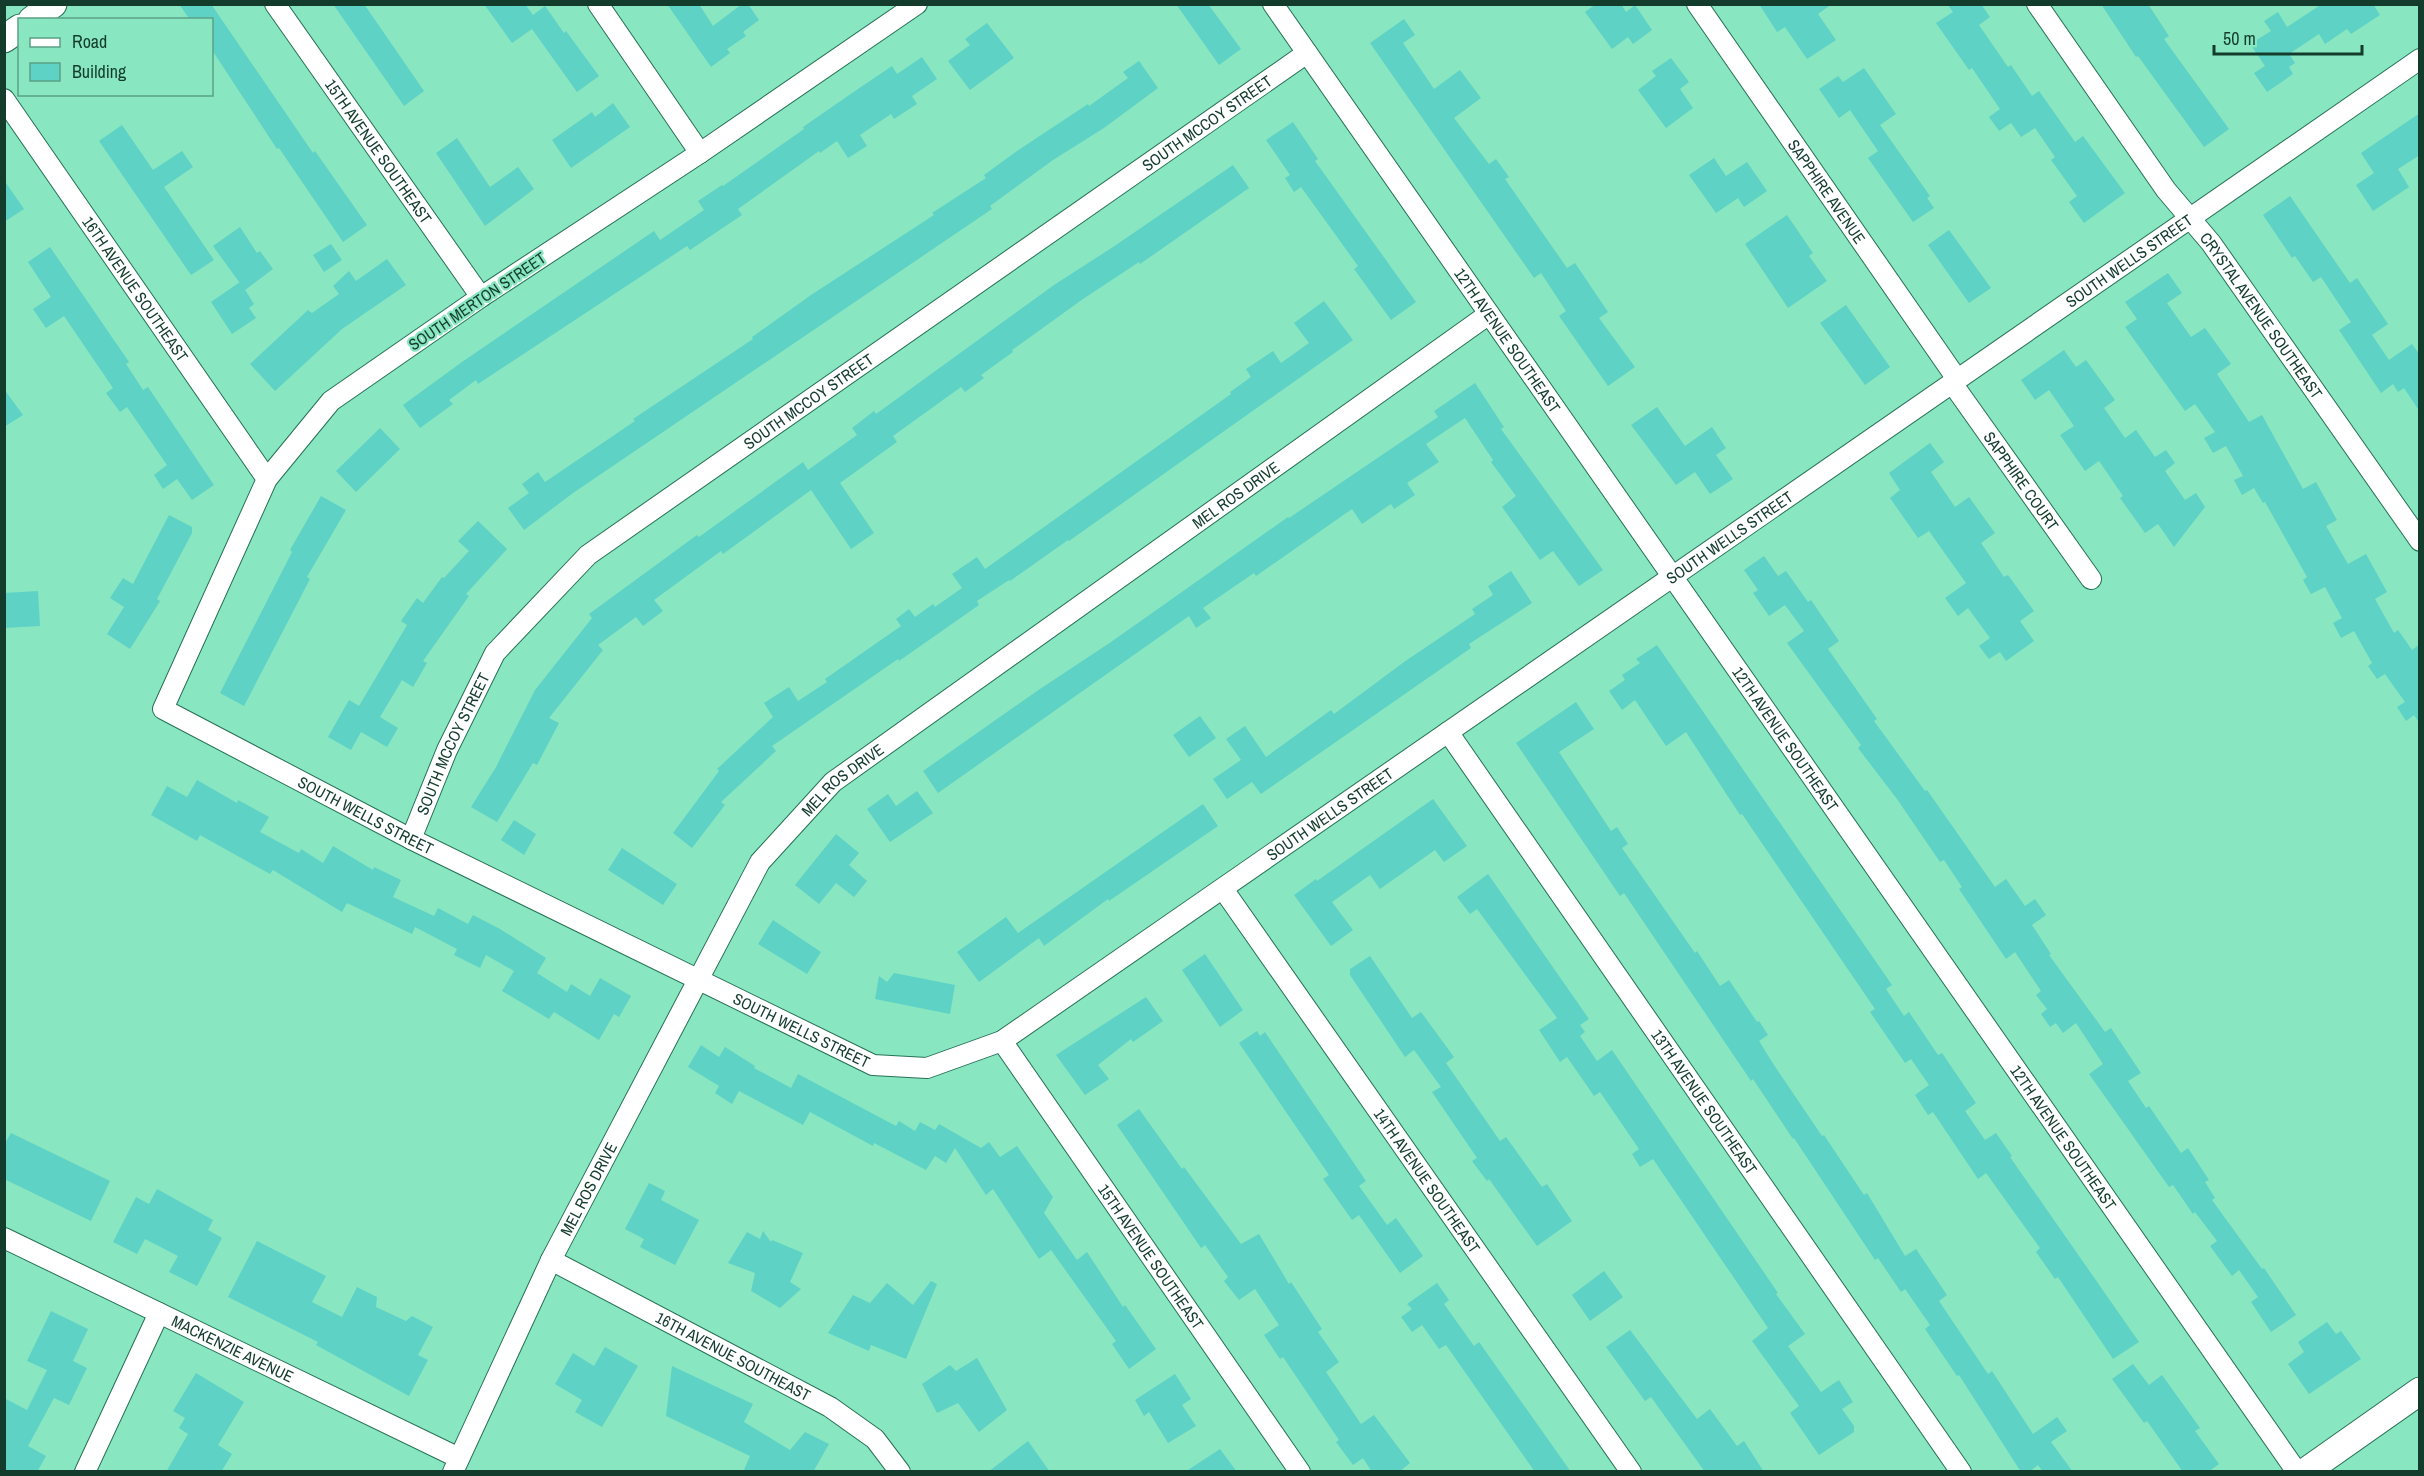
<svg xmlns="http://www.w3.org/2000/svg" width="2424" height="1476" viewBox="0 0 2424 1476" font-family="'Archivo Narrow',sans-serif">
<style>
.building{fill:#5fd2c6}
.lines{fill:none;stroke-linecap:round;stroke-linejoin:round}
.street-casing{stroke:#277156;stroke-width:22}
.secondary-casing{stroke:#277156;stroke-width:29}
.street{stroke:#fff;stroke-width:20}
.secondary{stroke:#fff;stroke-width:27}
.labels{text-anchor:middle;stroke-width:4.5;stroke-linejoin:round;paint-order:stroke}
.street-label{font-size:16px;fill:#133c2d;stroke:#88e6c0}
</style>
<rect width="100%" height="100%" fill="#88e6c0"/>
<g class="building">
<polygon points="179,4 211,4 313,153 315,151 367,225 343,242 279,148 277,149 212,50 212,20 190,20"/>
<polygon points="333,4 364,4 424,91 404,106"/>
<polygon points="484,4 525,4 533,15 545,6 564,33 566,31 599,76 577,92 532,29 512,43"/>
<polygon points="667,4 699,4 713,26 742,4 748,4 759,20 743,32 746,36 727,49 730,53 711,67"/>
<polygon points="1176,4 1208,4 1241,49 1219,65"/>
<polygon points="1596,4 1621,4 1626,12 1635,5 1652,30 1633,44 1628,37 1612,49 1585,12"/>
<polygon points="1759,4 1832,4 1818,14 1836,40 1807,59 1785,27 1777,32"/>
<polygon points="1947,4 1981,4 1990,17 1979,25 2008,67 2011,65 2032,96 2039,91 2075,142 2083,136 2125,193 2084,223 2069,202 2077,196 2051,160 2055,157 2035,128 2021,137 2011,123 1999,131 1989,117 2000,109 1972,68 1969,70 1936,23 1953,12"/>
<polygon points="2101,4 2148,4 2169,36 2164,39 2229,129 2204,147 2138,56 2136,57"/>
<polygon points="2322,4 2373,4 2380,15 2351,34 2347,29 2325,44 2319,34 2289,54 2295,63 2289,67 2293,74 2267,92 2254,73 2265,66 2250,44 2271,31 2264,21 2278,12 2287,27"/>
<polygon points="1404,19 1415,35 1403,43 1434,89 1460,70 1481,98 1454,118 1489,164 1496,159 1509,177 1505,179 1567,268 1575,263 1608,312 1599,318 1635,367 1608,386 1559,316 1566,311 1541,273 1534,278 1370,43"/>
<polygon points="987,23 1014,58 970,90 948,61 970,45 965,39"/>
<polygon points="922,57 937,79 912,96 917,104 894,119 891,114 860,135 867,146 848,158 837,141 820,153 819,151 738,209 742,215 690,250 687,246 478,384 476,380 449,400 453,404 420,428 403,405 462,362 654,231 660,240 704,210 698,201 722,185 723,186 804,129 803,127 855,91 892,66 897,74"/>
<polygon points="1671,58 1689,82 1680,89 1693,108 1666,128 1638,90 1656,76 1652,71"/>
<polygon points="1139,61 1158,88 1104,128 1053,160 990,206 992,209 573,493 524,530 508,508 529,493 522,484 538,472 545,482 635,421 633,419 753,339 752,337 811,295 934,215 932,213 986,178 984,175 1017,151 1088,104 1089,106 1128,78 1123,72"/>
<polygon points="1864,68 1896,114 1880,125 1930,196 1927,198 1934,208 1913,222 1868,158 1878,151 1850,110 1839,118 1819,89 1838,76 1843,82"/>
<polygon points="613,103 630,127 571,168 552,140 592,112 595,117"/>
<polygon points="2420,113 2420,155 2398,169 2409,187 2373,211 2356,185 2374,173 2361,153"/>
<polygon points="1293,122 1318,159 1315,161 1416,302 1391,320 1354,269 1358,266 1301,187 1294,192 1285,178 1290,175 1266,140"/>
<polygon points="122,125 153,170 182,151 193,167 164,187 214,260 191,275 99,141"/>
<polygon points="457,138 490,187 518,167 534,189 485,226 436,153"/>
<polygon points="1714,158 1726,176 1747,162 1767,191 1744,207 1738,198 1716,213 1689,175"/>
<polygon points="1233,165 1249,188 1140,264 1139,262 1083,299 1012,350 1013,352 981,375 984,378 965,392 961,387 893,436 897,442 840,483 874,533 851,549 811,490 723,554 721,551 654,600 663,611 643,626 636,617 598,645 603,650 549,718 559,723 537,765 533,763 497,822 471,807 496,767 535,690 592,618 589,614 697,535 699,537 803,462 808,470 857,435 852,428 874,411 876,414 1054,285 1113,247"/>
<polygon points="4,180 24,209 4,222"/>
<polygon points="2290,196 2350,283 2357,278 2388,324 2372,335 2389,360 2412,344 2420,355 2420,412 2404,388 2398,392 2393,384 2381,393 2339,330 2351,322 2321,277 2313,282 2295,256 2292,258 2263,215"/>
<polygon points="1787,215 1813,253 1809,256 1827,281 1788,308 1745,244"/>
<polygon points="240,227 257,253 260,251 273,269 245,290 213,246"/>
<polygon points="1949,230 1991,288 1969,303 1928,245"/>
<polygon points="331,244 342,260 324,272 313,255"/>
<polygon points="50,247 129,362 126,364 143,390 148,387 214,485 192,500 177,479 163,489 154,475 167,465 127,407 120,412 106,393 113,388 64,316 46,328 33,309 51,297 28,262"/>
<polygon points="387,259 406,285 342,329 275,391 250,364 308,310 312,313 339,294 333,286 349,271 356,281"/>
<polygon points="2168,273 2182,293 2167,303 2191,337 2205,328 2231,364 2217,374 2249,422 2262,415 2303,489 2316,482 2337,520 2326,526 2348,564 2366,554 2387,592 2375,599 2394,633 2398,630 2412,650 2420,644 2420,724 2414,715 2406,721 2397,707 2405,702 2385,674 2377,679 2368,666 2372,663 2354,631 2341,638 2333,623 2342,618 2325,587 2311,594 2303,580 2307,577 2265,502 2263,503 2254,488 2242,495 2234,480 2243,476 2226,446 2213,453 2204,438 2215,432 2195,404 2185,411 2125,327 2137,319 2125,302"/>
<polygon points="240,282 254,304 249,308 256,318 232,334 211,302"/>
<polygon points="1324,301 1353,340 1069,541 1068,540 1010,581 1009,580 977,601 979,605 899,661 898,659 772,746 776,751 721,802 725,805 692,848 673,833 719,771 717,769 773,717 764,703 789,687 798,701 827,682 825,679 901,626 896,619 909,609 915,617 933,604 935,607 962,588 952,574 977,557 985,569 1231,394 1230,392 1251,377 1246,369 1273,351 1281,363 1309,343 1294,323"/>
<polygon points="1846,305 1890,367 1865,385 1820,323"/>
<polygon points="2064,350 2076,367 2086,360 2115,400 2104,408 2125,438 2136,430 2155,457 2166,450 2175,463 2165,471 2185,500 2196,493 2205,507 2174,547 2158,524 2145,533 2120,498 2123,496 2099,461 2085,471 2060,435 2074,426 2049,390 2035,400 2021,380"/>
<polygon points="1475,383 1504,427 1501,429 1603,570 1579,586 1553,551 1540,560 1502,507 1516,496 1491,462 1493,460 1465,418 1426,444 1439,462 1407,483 1415,495 1394,509 1391,504 1362,524 1352,509 1256,576 1254,573 1203,608 1211,618 1196,628 1189,616 938,793 923,771 1037,691 1111,642 1288,517 1289,518 1438,417 1434,411"/>
<polygon points="4,389 23,415 4,427"/>
<polygon points="1657,407 1685,446 1712,427 1726,448 1716,455 1733,479 1710,494 1695,472 1676,485 1631,425"/>
<polygon points="380,428 400,449 356,492 336,471"/>
<polygon points="1930,443 1944,462 1931,472 1955,507 1969,497 1995,533 1981,543 2004,577 2008,575 2034,611 2020,621 2034,641 2006,661 2000,652 1989,659 1979,646 1990,638 1968,608 1958,616 1945,598 1966,583 1929,531 1918,538 1890,498 1900,490 1889,473"/>
<polygon points="321,496 346,510 307,577 310,579 244,706 220,693 292,552 290,550"/>
<polygon points="169,515 192,527 192,533 157,599 160,601 130,649 107,634 124,607 110,598 123,578 133,584"/>
<polygon points="478,521 507,549 466,594 469,596 423,661 427,663 413,687 402,680 380,717 398,728 387,747 361,732 351,750 328,737 349,700 359,706 407,625 401,621 417,598 423,603 442,577 444,578 469,551 458,541"/>
<polygon points="1764,556 1778,576 1786,571 1808,602 1811,600 1839,641 1828,649 1877,719 1874,721 1925,791 1927,790 1995,887 2006,879 2025,906 2035,899 2046,915 2032,925 2051,954 2049,955 2105,1032 2111,1028 2141,1073 2128,1081 2146,1108 2149,1106 2181,1153 2188,1148 2209,1180 2205,1182 2215,1198 2212,1200 2262,1269 2264,1268 2296,1315 2271,1332 2251,1302 2258,1297 2239,1270 2232,1276 2210,1246 2217,1241 2195,1212 2193,1214 2173,1185 2169,1187 2089,1074 2103,1064 2076,1023 2063,1033 2056,1023 2050,1027 2041,1014 2047,1009 2036,995 2041,991 2015,952 2006,959 1959,889 1962,887 1944,860 1940,862 1897,799 1858,748 1861,745 1787,643 1804,631 1785,605 1769,616 1753,593 1758,590 1744,570"/>
<polygon points="1511,571 1532,603 1469,644 1471,648 1261,794 1252,782 1227,799 1213,779 1241,760 1226,739 1245,726 1266,757 1331,710 1334,714 1404,662 1475,614 1472,609 1493,595 1488,586"/>
<polygon points="38,591 40,626 4,628 4,593"/>
<polygon points="1657,645 1892,985 1886,989 1904,1016 1909,1012 1938,1055 1942,1053 1976,1103 1965,1111 1985,1140 1996,1133 2012,1156 2010,1157 2139,1342 2113,1359 2058,1277 2055,1279 2036,1252 2040,1248 1986,1173 1978,1179 1933,1112 1928,1115 1915,1095 1929,1085 1911,1059 1905,1063 1870,1012 1875,1009 1742,814 1740,815 1686,732 1666,746 1635,700 1622,710 1609,691 1625,680 1622,675 1640,663 1636,659"/>
<polygon points="1576,702 1594,729 1559,752 1611,831 1617,827 1628,844 1622,848 1695,953 1697,951 1720,986 1729,980 1757,1022 1759,1021 1768,1035 1759,1041 1774,1065 1822,1136 1824,1135 1864,1195 1867,1193 1905,1256 1916,1249 1947,1295 1939,1301 1988,1374 1992,1371 2033,1434 2057,1417 2067,1431 2051,1442 2073,1472 2043,1472 2038,1465 2029,1472 2021,1472 1959,1375 1957,1376 1925,1329 1930,1325 1905,1289 1901,1292 1878,1258 1875,1260 1794,1138 1793,1139 1753,1079 1751,1081 1624,893 1620,896 1516,743"/>
<polygon points="1200,716 1216,738 1189,757 1173,735"/>
<polygon points="197,780 237,803 238,800 269,817 260,832 299,853 301,849 323,863 333,846 373,870 374,867 401,880 393,897 434,916 438,908 468,924 473,915 500,929 546,958 537,973 567,992 571,984 590,996 600,978 631,996 619,1017 614,1014 599,1040 554,1012 549,1019 502,991 514,971 486,955 480,968 454,955 457,949 415,927 412,934 347,903 342,912 273,870 270,874 200,835 197,841 151,815 167,786 187,797"/>
<polygon points="917,791 933,813 890,842 867,809 888,794 896,806"/>
<polygon points="1433,799 1467,846 1444,862 1435,850 1380,889 1370,875 1332,902 1353,930 1331,946 1294,895 1316,879 1317,881"/>
<polygon points="1203,804 1218,826 1109,901 1108,899 1044,946 1039,938 979,982 957,952 1006,917 1018,933"/>
<polygon points="514,820 536,834 524,855 501,840"/>
<polygon points="836,834 859,853 849,865 867,881 854,897 836,883 819,904 795,885"/>
<polygon points="622,848 677,884 663,905 608,870"/>
<polygon points="1488,874 1589,1019 1580,1025 1585,1032 1580,1036 1597,1061 1612,1050 1778,1293 1776,1294 1805,1334 1788,1346 1821,1392 1839,1380 1853,1402 1842,1409 1854,1426 1854,1432 1819,1455 1790,1413 1799,1406 1752,1341 1768,1328 1653,1159 1640,1167 1632,1154 1639,1149 1600,1092 1594,1096 1567,1057 1560,1062 1539,1030 1557,1018 1477,909 1470,914 1457,897"/>
<polygon points="773,920 821,952 807,974 758,944"/>
<polygon points="1205,954 1243,1010 1220,1027 1182,970"/>
<polygon points="1370,956 1412,1018 1421,1012 1454,1057 1446,1063 1500,1141 1506,1137 1542,1187 1547,1184 1572,1221 1537,1246 1489,1179 1487,1181 1472,1161 1477,1158 1432,1092 1441,1087 1414,1050 1405,1057 1350,975 1350,969"/>
<polygon points="894,973 955,985 950,1014 875,999 879,976 887,982"/>
<polygon points="1146,997 1163,1021 1133,1042 1131,1039 1098,1065 1109,1079 1085,1095 1056,1055"/>
<polygon points="1257,1031 1260,1036 1265,1032 1366,1181 1359,1186 1387,1225 1396,1218 1423,1256 1400,1273 1359,1215 1352,1220 1323,1179 1329,1175 1239,1043"/>
<polygon points="701,1045 719,1057 725,1047 755,1066 754,1068 791,1088 798,1074 896,1126 899,1121 915,1131 920,1122 935,1130 939,1124 981,1148 989,1142 1000,1157 1017,1146 1053,1197 1044,1213 1077,1260 1087,1252 1123,1307 1125,1305 1156,1349 1129,1369 1112,1344 1116,1341 1051,1250 1039,1259 993,1189 986,1195 955,1148 946,1163 935,1156 926,1170 874,1143 873,1146 810,1112 803,1125 739,1091 732,1104 715,1093 719,1086 688,1067"/>
<polygon points="1139,1109 1182,1169 1184,1167 1241,1244 1259,1234 1289,1284 1291,1282 1322,1329 1318,1332 1339,1362 1326,1372 1361,1424 1374,1415 1410,1463 1399,1472 1372,1472 1363,1458 1353,1465 1336,1442 1339,1440 1283,1357 1280,1359 1264,1335 1279,1325 1255,1289 1239,1300 1224,1281 1228,1277 1205,1245 1201,1248 1117,1125"/>
<polygon points="11,1133 110,1181 91,1221 4,1179 4,1145"/>
<polygon points="649,1183 665,1191 661,1200 699,1220 675,1265 640,1247 644,1239 625,1229"/>
<polygon points="157,1189 213,1220 208,1230 222,1238 197,1286 169,1272 178,1256 145,1239 137,1254 113,1242 136,1197 149,1204"/>
<polygon points="763,1231 771,1242 772,1240 803,1253 790,1282 801,1289 780,1308 751,1291 755,1273 728,1263 747,1232 760,1239"/>
<polygon points="257,1241 326,1276 312,1302 342,1317 357,1287 377,1297 376,1307 406,1321 412,1316 433,1327 418,1355 428,1360 409,1396 316,1345 318,1342 228,1297"/>
<polygon points="1604,1271 1623,1297 1590,1321 1572,1295"/>
<polygon points="931,1281 937,1284 906,1359 871,1345 869,1351 828,1333 853,1295 870,1303 887,1283 913,1305"/>
<polygon points="1437,1283 1449,1300 1444,1304 1474,1346 1479,1342 1571,1472 1535,1472 1446,1345 1439,1349 1422,1325 1412,1332 1401,1317 1412,1309 1407,1304"/>
<polygon points="51,1311 88,1329 73,1361 87,1368 69,1405 54,1398 28,1446 46,1456 37,1472 4,1472 4,1398 27,1410 47,1370 27,1361"/>
<polygon points="2327,1322 2336,1334 2341,1331 2361,1359 2309,1394 2288,1364 2304,1352 2298,1342"/>
<polygon points="1630,1330 1697,1419 1710,1409 1737,1446 1744,1441 1764,1472 1705,1472 1651,1397 1645,1401 1606,1347"/>
<polygon points="605,1347 638,1366 602,1427 575,1412 582,1400 555,1384 573,1353 594,1366"/>
<polygon points="977,1358 1007,1410 979,1432 958,1403 937,1413 922,1384 950,1365 956,1371"/>
<polygon points="2133,1364 2149,1385 2162,1375 2200,1428 2195,1431 2219,1464 2208,1472 2183,1472 2147,1421 2144,1423 2112,1379"/>
<polygon points="672,1366 753,1404 744,1422 790,1450 805,1432 829,1444 813,1472 743,1472 750,1456 666,1416"/>
<polygon points="196,1373 244,1402 218,1445 232,1454 221,1472 166,1472 188,1434 179,1428 185,1418 173,1411"/>
<polygon points="1175,1374 1191,1399 1182,1405 1196,1426 1168,1443 1149,1412 1144,1416 1135,1400"/>
<polygon points="1028,1441 1050,1472 988,1472"/>
<polygon points="1220,1449 1237,1472 1185,1472"/>
</g>
<g class="lines">
<defs>
<g id="street">
<path id="s1" d="M275 4 481 297"/>
<polyline points="598,4 700,153"/>
<path id="s2" d="M917 4 700 153 481 297 331 401 267 479 163 709 411 839 873 1065 927 1068 1002 1041 2420 59"/>
<path id="s3" d="M1273 4 2297 1472"/>
<path id="s4" d="M1697 4 1957 379"/>
<path id="s5" d="M2037 4 2166 190 2211 243 2420 541"/>
<path id="s6" d="M4 99 267 479"/>
<path id="s7" d="M1952 383 2091 579"/>
<path id="s8" d="M1448 732 1961 1472"/>
<path id="s9" d="M411 839 447 750 495 653 588 555 1307 53"/>
<path id="s10" d="M1223 889 1631 1472"/>
<path id="s11" d="M1002 1041 1300 1472"/>
<path id="s12" d="M4 1238 459 1458"/>
<path id="s13" d="M551 1260 830 1407 875 1439 900 1472"/>
<polyline points="85,1472 159,1313"/>
<path id="s14" d="M453 1472 551 1260 760 862 833 782 1489 314"/>
</g>
<g id="secondary">
<polyline points="32,20 53,4"/>
<polyline points="4,39 20,28"/>
<polyline points="2305,1472 2420,1391"/>
</g>
</defs>
<use href="#street" class="street-casing"/>
<use href="#secondary" class="secondary-casing"/>
<use href="#street" class="street"/>
<use href="#secondary" class="secondary"/>
</g>
<g class="labels">
<g class="street-label">
<text dy="6" stroke="none"><textPath href="#s9" startOffset="1094">SOUTH MCCOY STREET</textPath></text>
<text dy="6" stroke="none"><textPath href="#s1" startOffset="180">15TH AVENUE SOUTHEAST</textPath></text>
<text dy="6" stroke="none"><textPath href="#s4" startOffset="228">SAPPHIRE AVENUE</textPath></text>
<text dy="6" stroke="none"><textPath href="#s2" startOffset="3360">SOUTH WELLS STREET</textPath></text>
<text dy="6" stroke="none"><textPath href="#s6" startOffset="231">16TH AVENUE SOUTHEAST</textPath></text>
<text transform="translate(477 301) rotate(-34)" y="6">SOUTH MERTON STREET</text>
<text dy="6" stroke="none"><textPath href="#s5" startOffset="384">CRYSTAL AVENUE SOUTHEAST</textPath></text>
<text dy="6" stroke="none"><textPath href="#s3" startOffset="410">12TH AVENUE SOUTHEAST</textPath></text>
<text dy="6" stroke="none"><textPath href="#s9" startOffset="608">SOUTH MCCOY STREET</textPath></text>
<text dy="6" stroke="none"><textPath href="#s7" startOffset="120">SAPPHIRE COURT</textPath></text>
<text dy="6" stroke="none"><textPath href="#s14" startOffset="1286">MEL ROS DRIVE</textPath></text>
<text dy="6" stroke="none"><textPath href="#s2" startOffset="2874">SOUTH WELLS STREET</textPath></text>
<text dy="6" stroke="none"><textPath href="#s3" startOffset="896">12TH AVENUE SOUTHEAST</textPath></text>
<text dy="6" stroke="none"><textPath href="#s9" startOffset="104">SOUTH MCCOY STREET</textPath></text>
<text dy="6" stroke="none"><textPath href="#s14" startOffset="800">MEL ROS DRIVE</textPath></text>
<text dy="6" stroke="none"><textPath href="#s2" startOffset="2388">SOUTH WELLS STREET</textPath></text>
<text dy="6" stroke="none"><textPath href="#s2" startOffset="1290">SOUTH WELLS STREET</textPath></text>
<text dy="6" stroke="none"><textPath href="#s2" startOffset="1776">SOUTH WELLS STREET</textPath></text>
<text dy="6" stroke="none"><textPath href="#s8" startOffset="450">13TH AVENUE SOUTHEAST</textPath></text>
<text dy="6" stroke="none"><textPath href="#s3" startOffset="1382">12TH AVENUE SOUTHEAST</textPath></text>
<text dy="6" stroke="none"><textPath href="#s10" startOffset="356">14TH AVENUE SOUTHEAST</textPath></text>
<text dy="6" stroke="none"><textPath href="#s14" startOffset="314">MEL ROS DRIVE</textPath></text>
<text dy="6" stroke="none"><textPath href="#s11" startOffset="262">15TH AVENUE SOUTHEAST</textPath></text>
<text dy="6" stroke="none"><textPath href="#s12" startOffset="254">MACKENZIE AVENUE</textPath></text>
<text dy="6" stroke="none"><textPath href="#s13" startOffset="206">16TH AVENUE SOUTHEAST</textPath></text>
</g>
</g>
<rect width="2424" height="1476" fill="none" stroke="#133c2d" stroke-width="12"/>
<rect x="18" y="18" width="195" height="78" fill="#88e6c0" stroke="#59a285" stroke-width="1.5"/>
<rect x="30" y="38" width="30" height="9" fill="#ffffff" stroke="#59a285" stroke-width="1.5"/>
<text x="72" y="48" font-size="18" fill="#133c2d">Road</text>
<rect x="30" y="63" width="30" height="18" fill="#5fd2c6" stroke="#59a285" stroke-width="1.5"/>
<text x="72" y="78" font-size="18" fill="#133c2d">Building</text>
<path d="M2214 45v9h148v-9" fill="none" stroke="#133c2d" stroke-width="3"/>
<text x="2223" y="45" font-size="18" fill="#133c2d" stroke="#88e6c0" stroke-width="4.5" paint-order="stroke">50 m</text>
</svg>
